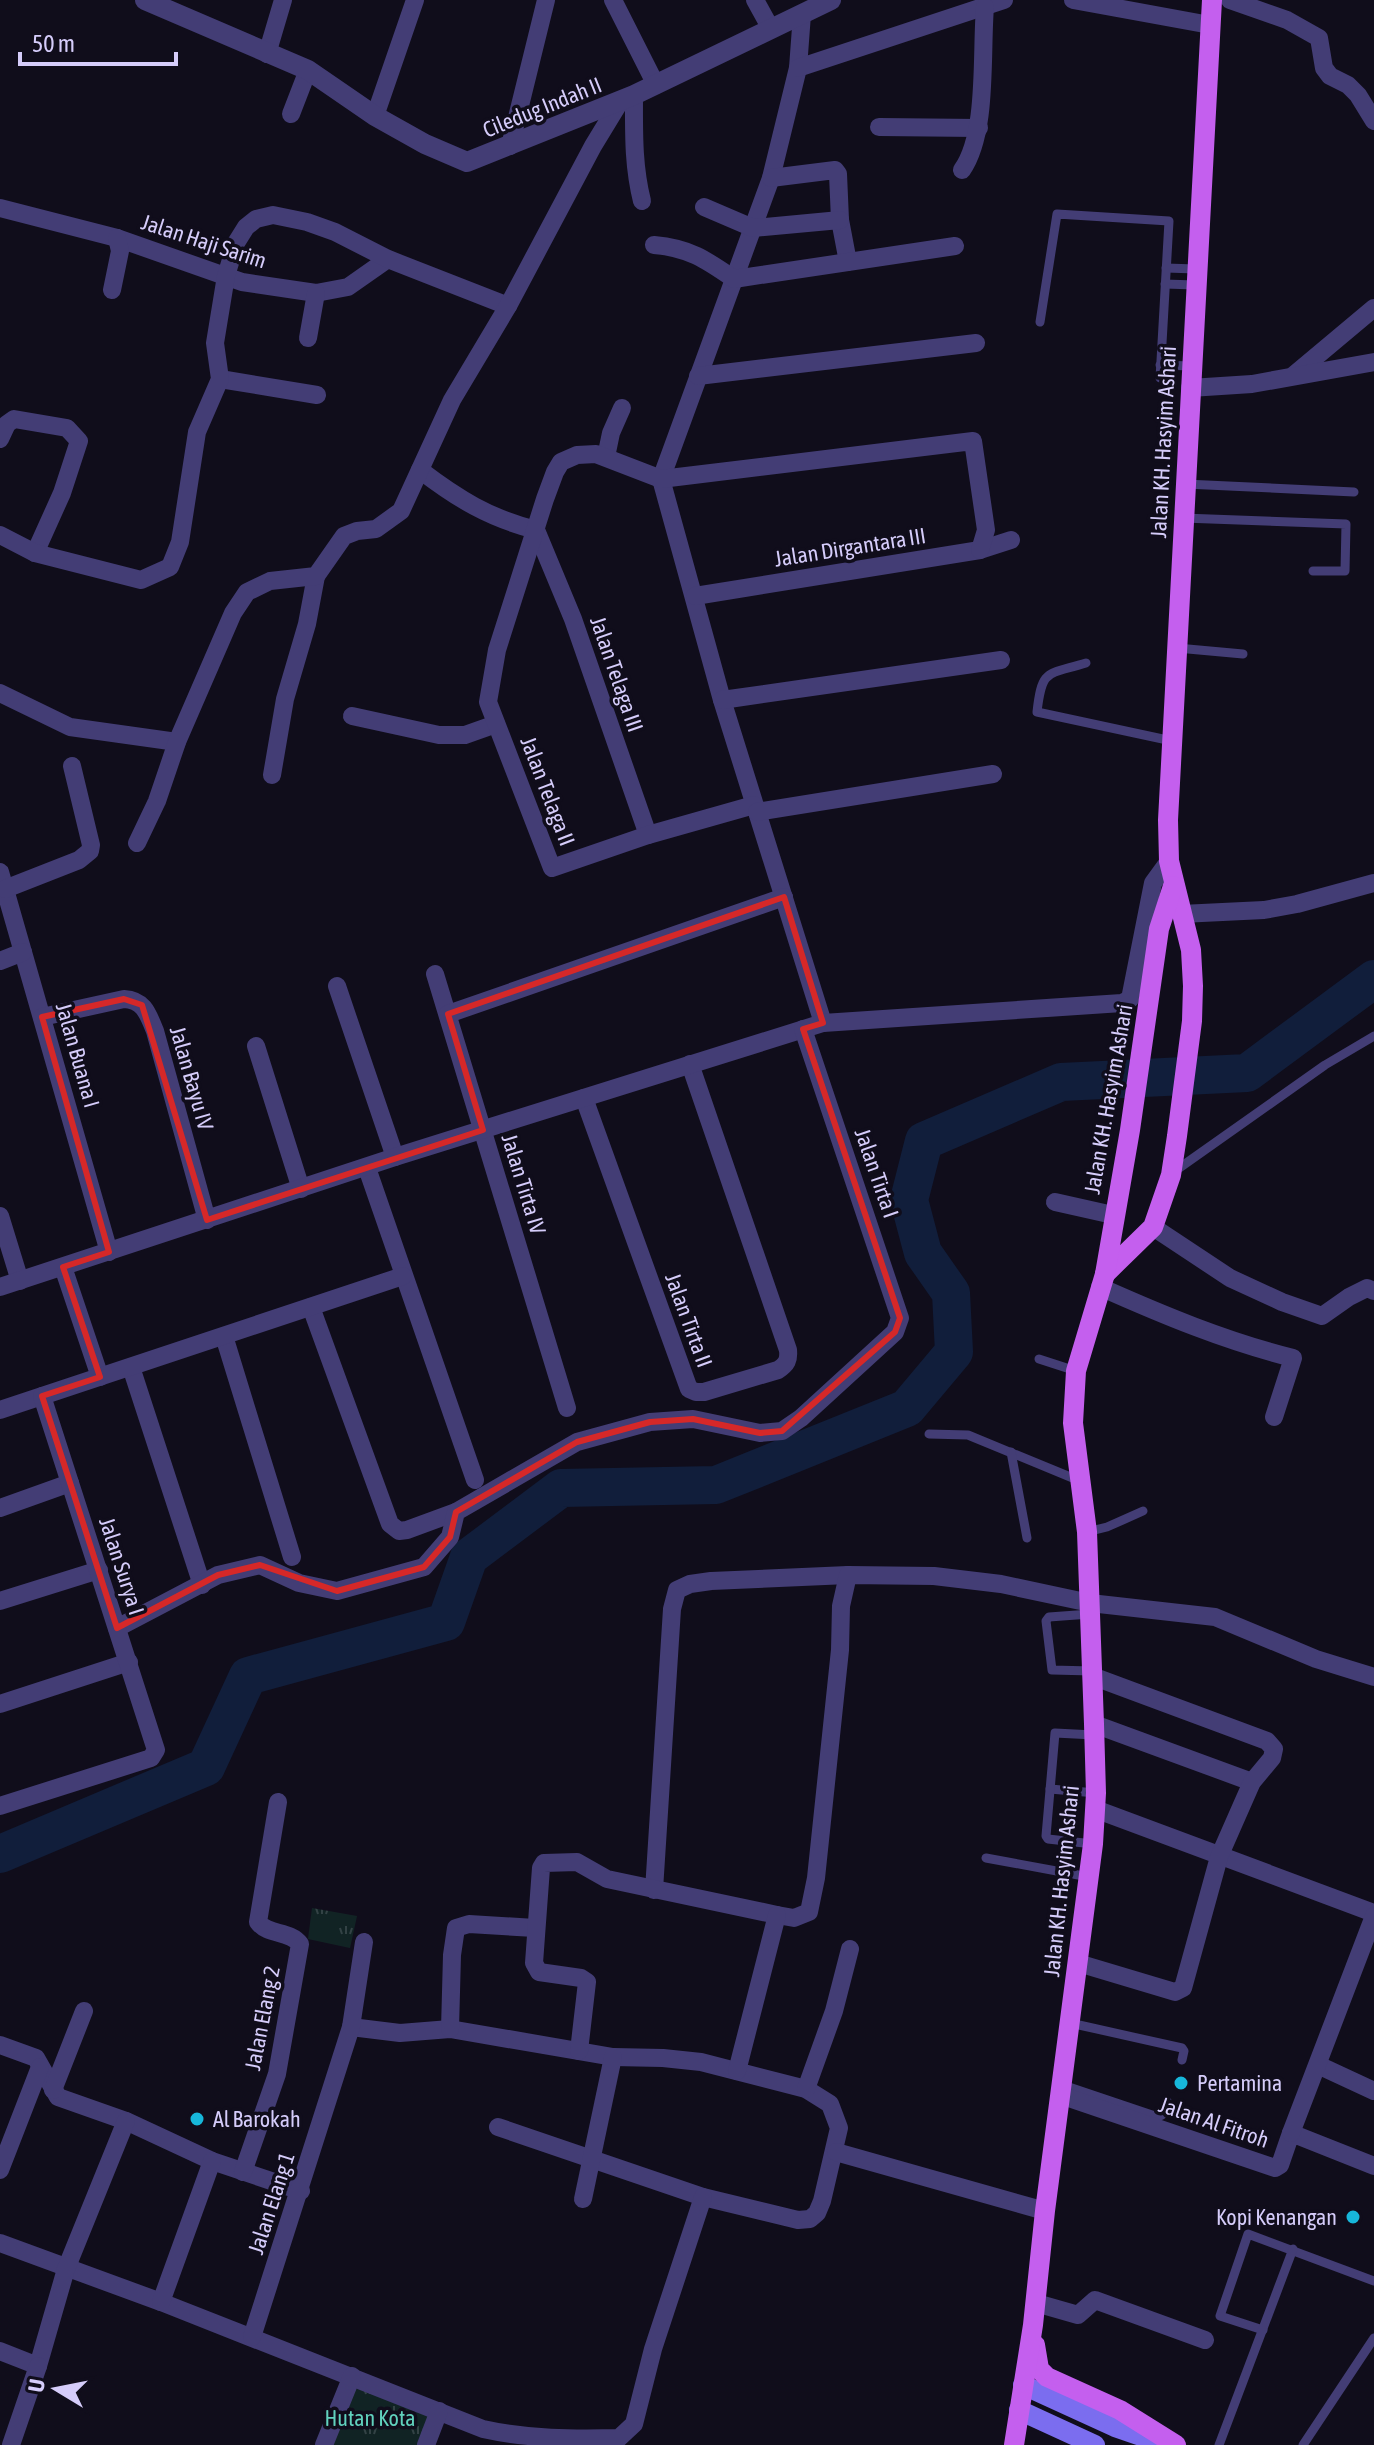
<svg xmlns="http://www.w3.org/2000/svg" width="1374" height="2445" viewBox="0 0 1374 2445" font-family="'Asap Condensed',sans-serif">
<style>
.park{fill:url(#park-tufts)}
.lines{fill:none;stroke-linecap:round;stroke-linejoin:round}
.river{stroke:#111e3b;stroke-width:38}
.service{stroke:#433d75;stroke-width:9}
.minor{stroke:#433d75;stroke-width:18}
.tertiary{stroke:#433d75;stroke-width:20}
.secondary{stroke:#7b6def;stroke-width:20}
.primary{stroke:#c45fee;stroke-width:20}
.marked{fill:none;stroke:#d62828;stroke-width:6;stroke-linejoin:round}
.poi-dot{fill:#17b7da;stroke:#100d1b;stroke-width:3}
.labels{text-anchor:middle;stroke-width:7;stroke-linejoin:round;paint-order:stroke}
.street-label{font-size:22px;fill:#d5ccfa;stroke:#100d1b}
.poi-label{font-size:22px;fill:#d5ccfa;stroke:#100d1b;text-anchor:start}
.park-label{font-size:22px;fill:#61d1bd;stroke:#100d1b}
</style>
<defs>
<pattern id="park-tufts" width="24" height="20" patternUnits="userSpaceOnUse" patternTransform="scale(2)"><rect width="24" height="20" fill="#112324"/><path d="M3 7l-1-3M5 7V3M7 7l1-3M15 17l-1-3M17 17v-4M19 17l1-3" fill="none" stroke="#334245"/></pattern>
</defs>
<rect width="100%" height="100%" fill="#100d1b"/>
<g class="park">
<polygon points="312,1908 357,1916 350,1948 308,1939"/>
<polygon points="355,2383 434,2414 422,2445 329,2445"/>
</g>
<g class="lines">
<polyline class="river" points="0,1854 206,1767 248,1676 446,1622 469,1557 561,1488 716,1485 907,1408 954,1352 951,1293 923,1253 909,1200 924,1141 1061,1082 1247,1073 1374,979"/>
<g class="service">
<polyline points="1166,268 1196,269"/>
<polyline points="1165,284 1195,285"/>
<polyline points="1040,322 1057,214 1169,221 1160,378"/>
<polyline points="1160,365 1191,366"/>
<polyline points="1185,484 1354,492"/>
<polyline points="1183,518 1346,524 1345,571 1313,571"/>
<polyline points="1177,648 1243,654"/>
<path d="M1086 663C1047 675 1042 668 1037 712L1172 741"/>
<polyline points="1175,1171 1325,1065 1374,1036"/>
<polyline points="1039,1359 1076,1371"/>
<polyline points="929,1434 968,1435 1080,1481"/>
<polyline points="1011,1452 1027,1538"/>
<polyline points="1087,1532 1107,1527 1143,1511"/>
<polyline points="1090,1614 1049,1617 1046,1621 1052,1670 1092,1671"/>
<polyline points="1050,1789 1096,1793"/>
<polyline points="1093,1844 1048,1839 1046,1836 1055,1733 1094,1735"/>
<polyline points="986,1858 1089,1877"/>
<polyline points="1070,2023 1182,2048 1184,2051 1182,2060"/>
<polyline points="1063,2085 1158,2117 1162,2115 1167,2101"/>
<polyline points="1263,2330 1220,2316 1248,2234 1374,2281"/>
<polyline points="1219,2445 1293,2249"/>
<polyline points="1303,2445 1374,2338"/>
</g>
<g class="minor">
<polyline points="613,0 656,85"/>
<polyline points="755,0 771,29"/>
<polyline points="1073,0 1210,25"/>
<polyline points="1230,0 1287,20 1319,38 1324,68 1330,76 1348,85 1358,95 1374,121"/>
<polyline points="802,14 798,68 771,178 661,479 722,700 823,1023"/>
<polyline points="267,54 283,0"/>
<polyline points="798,68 1004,0"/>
<path d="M634 95C634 132 633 165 642 201"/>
<polyline points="291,114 308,70"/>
<polyline points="375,116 415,0"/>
<polyline points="879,127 979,128"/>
<polyline points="510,146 546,0"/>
<path d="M962 170C988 133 981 54 985 7"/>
<polyline points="771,178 835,170 838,174 840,220 848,262"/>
<polyline points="704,207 753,228 840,220"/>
<polyline points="0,208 117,238 242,282 316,293 348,287 388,259"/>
<path d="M654 245C689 248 705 259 734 279L955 246"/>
<polyline points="112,290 120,251 117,238"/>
<polyline points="308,338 316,293"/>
<polyline points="1294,375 1374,308"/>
<polyline points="698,376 976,343"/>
<polyline points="220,379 317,395"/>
<polyline points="1190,388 1252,384 1374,362"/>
<polyline points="0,439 7,424 14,419 67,428 79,441 62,493 35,553"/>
<polyline points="606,457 611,433 622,408"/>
<path d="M420 470C458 499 489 518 536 530"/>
<polyline points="536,530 573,619 648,835"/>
<polyline points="0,535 35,553 141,580 170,567 180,542 197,432 220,379 215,343 226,276 236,243 246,227 256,219 273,215 307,222 335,232 388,259 508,306"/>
<polyline points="695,596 980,550 1011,540"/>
<polyline points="0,693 70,727 177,742"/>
<polyline points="722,700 1001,660"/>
<polyline points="352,716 439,735 465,735 496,724"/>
<polyline points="272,775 285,699 307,624 316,576"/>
<polyline points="754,805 648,835 552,868 488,702 497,650 545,499 555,472 561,462 577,455 596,454 661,479 973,441 986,530 980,550"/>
<polyline points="757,812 993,774"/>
<polyline points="137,843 157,801 177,742 233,613 247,592 270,581 316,576 344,536 357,531 376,529 401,511 452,400 508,306 593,146 621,100"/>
<polyline points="0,872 109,1252"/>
<polyline points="5,889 79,860 90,851 91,845 72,766"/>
<polyline points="1181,914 1264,910 1297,904 1374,883"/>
<polyline points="0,961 23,952"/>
<polyline points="435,974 567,1408"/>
<polyline points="337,986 395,1157"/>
<polyline points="448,1014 784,897"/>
<path d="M42 1017 124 999C144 1000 148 1014 155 1031L207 1220"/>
<polyline points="256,1046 301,1189"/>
<path d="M584 1098 689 1389 696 1392H704L778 1370C787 1364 789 1360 788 1350L690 1064"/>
<polyline points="367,1168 475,1480"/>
<polyline points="1055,1202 1113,1215"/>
<polyline points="0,1216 20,1281"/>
<polyline points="1153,1227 1230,1278 1282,1302 1322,1316 1349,1297 1367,1288 1374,1291"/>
<polyline points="63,1267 100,1377"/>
<polyline points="0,1287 395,1157 823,1023 1122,1003 1130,999 1153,883 1169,861"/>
<path d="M1100 1287C1163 1315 1225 1341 1293 1358L1274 1417"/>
<polyline points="311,1307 390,1524 399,1531 407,1530 456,1512"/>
<polyline points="224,1336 292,1557"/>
<polyline points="131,1367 202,1585"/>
<polyline points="0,1410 403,1276"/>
<polyline points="0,1508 70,1483"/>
<polyline points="0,1601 99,1570"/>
<polyline points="117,1628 218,1575 260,1565 299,1583 337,1591 424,1567 450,1537 456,1512 577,1442 650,1422 693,1419 760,1433 782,1431 801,1418 895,1332 900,1318 803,1029"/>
<polyline points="0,1704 129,1662"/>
<polyline points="1094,1724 1252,1782"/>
<polyline points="0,1806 151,1758 156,1750 42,1396"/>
<polyline points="1095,1809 1374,1913"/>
<polyline points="654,1890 672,1609 677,1590 690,1584 711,1581 848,1575"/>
<polyline points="1078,1963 1175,1992 1183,1988 1219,1857 1252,1782 1272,1758 1274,1749 1267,1741 1092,1676"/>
<polyline points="351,2027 400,2033 450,2029 613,2057 663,2058 701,2062 806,2089 830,2104 839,2128 822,2201 817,2213 810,2219 798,2220 703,2197 498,2127"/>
<polyline points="450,2029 452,1955 456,1928 469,1924 535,1928"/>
<polyline points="0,2045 36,2058 58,2097 126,2121 212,2161 301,2191"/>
<polyline points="579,2051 587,1982 581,1978 539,1972 534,1963 541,1868 544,1863 577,1862 607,1879 777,1915 794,1918 809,1912 816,1878 840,1650 841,1606 848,1575 934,1576 1001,1584 1090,1603 1215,1617 1316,1659 1374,1677"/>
<polyline points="1318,2065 1374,2091"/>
<polyline points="737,2071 777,1915"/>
<polyline points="806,2089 834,2011 850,1949"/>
<polyline points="53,2090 84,2011"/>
<polyline points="1060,2095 1275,2168 1280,2165 1291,2133 1374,2166"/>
<polyline points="1291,2133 1374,1916"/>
<polyline points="836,2152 1045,2211"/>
<polyline points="0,2170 40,2067"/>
<path d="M243 2172 277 2074 300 1944C290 1930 268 1936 258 1922L278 1802"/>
<polyline points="583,2199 613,2057"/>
<path d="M0 2243 161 2302 483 2429C528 2439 573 2439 619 2438L634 2424 653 2349 703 2197"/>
<polyline points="161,2302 212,2161"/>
<polyline points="1036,2303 1078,2315 1095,2300 1205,2340"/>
<polyline points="252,2337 351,2027 364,1942"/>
<polyline points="0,2351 38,2366 66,2269 126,2121"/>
<polyline points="11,2445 38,2366"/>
<polyline points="324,2445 352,2376"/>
<polyline points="426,2445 439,2411"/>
</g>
<polyline class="tertiary" points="145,0 308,70 375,116 425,144 467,162 634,95 831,0"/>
<g class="secondary">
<polyline points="1023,2385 1115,2427 1167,2445"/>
<polyline points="1019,2410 1095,2445"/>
</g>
<g class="primary">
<polyline points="1105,1274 1153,1227 1171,1175 1177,1136 1192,1021 1193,986 1191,950 1169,861 1168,820 1212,0"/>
<polyline points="1035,2345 1039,2369 1047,2377 1120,2410 1176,2445"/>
<polyline points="1014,2445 1033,2325 1045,2211 1093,1844 1096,1793 1094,1724 1087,1532 1073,1423 1076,1371 1105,1274 1130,1130 1159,929 1173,886"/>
</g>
</g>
<path class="marked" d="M784 897 823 1023 803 1029 900 1318 895 1332 782 1431 760 1433 693 1419 650 1422 577 1442 456 1512 450 1537 424 1567 337 1591 260 1565 218 1575 117 1628 42 1396 100 1377 63 1267 109 1252 42 1017 124 999 142 1005 207 1220 483 1130 448 1014Z"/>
<g class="poi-dot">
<circle cx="1181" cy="2083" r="8"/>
<circle cx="197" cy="2119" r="8"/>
<circle cx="1353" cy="2217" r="8"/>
</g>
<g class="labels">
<g class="street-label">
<text transform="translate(542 107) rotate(-22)" y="8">Ciledug Indah II</text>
<text transform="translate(204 241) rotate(18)" y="8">Jalan Haji Sarim</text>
<text transform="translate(1163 442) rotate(-87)" y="8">Jalan KH. Hasyim Ashari</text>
<text transform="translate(850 547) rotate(-9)" y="8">Jalan Dirgantara III</text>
<text transform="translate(617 674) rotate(71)" y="8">Jalan Telaga III</text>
<text transform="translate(548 791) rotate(69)" y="8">Jalan Telaga II</text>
<text transform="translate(78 1055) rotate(74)" y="8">Jalan Buana I</text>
<text transform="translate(192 1078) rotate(74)" y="8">Jalan Bayu IV</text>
<text transform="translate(1108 1099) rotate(-80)" y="8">Jalan KH. Hasyim Ashari</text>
<text transform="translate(877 1173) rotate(71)" y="8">Jalan Tirta I</text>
<text transform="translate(524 1184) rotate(73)" y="8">Jalan Tirta IV</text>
<text transform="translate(689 1320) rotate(70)" y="8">Jalan Tirta II</text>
<text transform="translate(122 1566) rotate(72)" y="8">Jalan Surya I</text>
<text transform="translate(1061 1881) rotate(-84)" y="8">Jalan KH. Hasyim Ashari</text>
<text transform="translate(262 2018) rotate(-79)" y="8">Jalan Elang 2</text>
<text transform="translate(1214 2122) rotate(19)" y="8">Jalan Al Fitroh</text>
<text transform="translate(271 2203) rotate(-72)" y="8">Jalan Elang 1</text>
</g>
<g class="poi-label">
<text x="1197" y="2091">Pertamina</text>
<text x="213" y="2127">Al Barokah</text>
<text x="1337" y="2225" text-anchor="end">Kopi Kenangan</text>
</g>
<g class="park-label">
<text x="370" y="2426">Hutan Kota</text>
</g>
</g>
<g transform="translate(56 2389) rotate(280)" stroke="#100d1b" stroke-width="6" paint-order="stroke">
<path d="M0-6L14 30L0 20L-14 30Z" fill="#d5ccfa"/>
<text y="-12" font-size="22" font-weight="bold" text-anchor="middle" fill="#d5ccfa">U</text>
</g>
<path d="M20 52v12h156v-12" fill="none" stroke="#d5ccfa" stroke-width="4"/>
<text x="32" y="52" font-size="24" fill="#d5ccfa" stroke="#100d1b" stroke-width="6" paint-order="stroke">50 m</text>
</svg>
